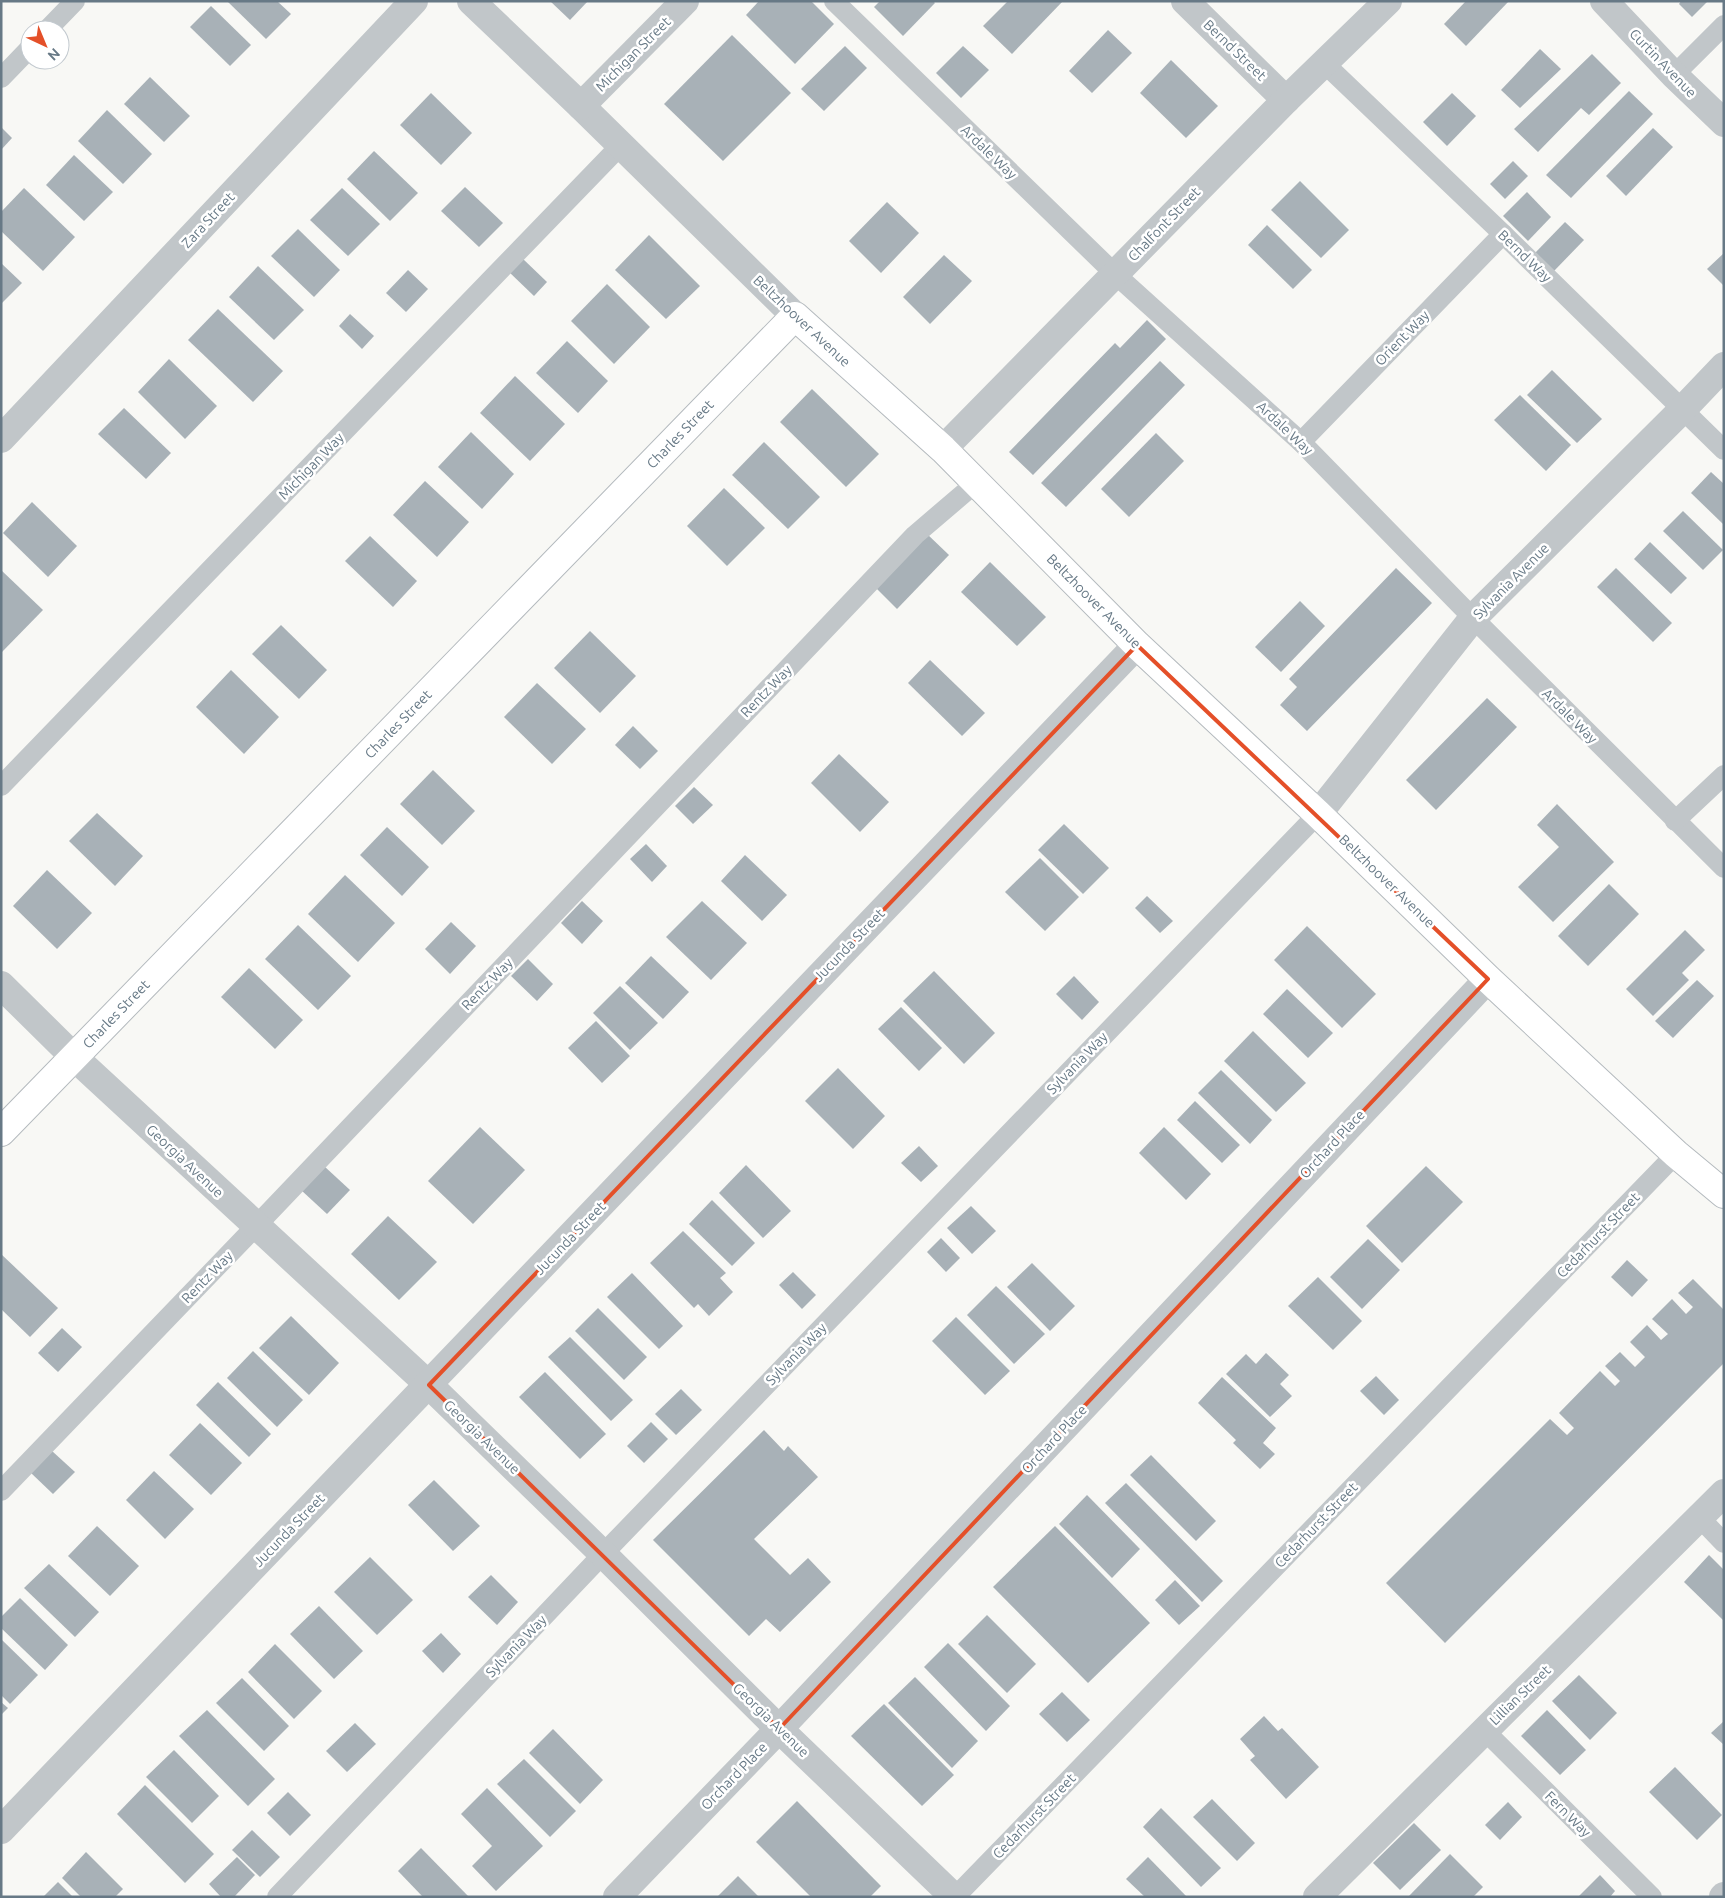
<svg xmlns="http://www.w3.org/2000/svg" width="1725" height="1898" viewBox="0 0 1725 1898" font-family="Ubuntu,sans-serif">
<style>
.building{fill:#a8b1b7}
.lines{fill:none;stroke-linecap:round;stroke-linejoin:round}
.secondary-casing{stroke:#b4babe;stroke-width:30}
.lane{stroke:#c1c6c9;stroke-width:20}
.street{stroke:#c1c6c9;stroke-width:28}
.secondary{stroke:#fff;stroke-width:28}
.marked{fill:none;stroke:#e45029;stroke-width:4;stroke-linejoin:round}
.labels{text-anchor:middle;stroke-width:5;stroke-linejoin:round;paint-order:stroke}
.street-label{font-size:14px;fill:#677986;stroke:#fff}
</style>
<rect width="100%" height="100%" fill="#f8f8f5"/>
<g class="building">
<polygon points="227,1 277,1 291,14 266,39"/>
<polygon points="550,1 588,1 570,20"/>
<polygon points="759,1 811,1 834,24 795,64 746,15"/>
<polygon points="880,1 933,1 935,3 903,36 874,7"/>
<polygon points="1008,1 1063,1 1012,54 983,26"/>
<polygon points="1466,1 1509,1 1466,46 1444,24"/>
<polygon points="1681,1 1708,1 1692,17 1679,4"/>
<polygon points="211,6 251,45 230,66 190,27"/>
<polygon points="1108,30 1132,53 1092,93 1069,71"/>
<polygon points="732,35 791,93 723,161 664,104"/>
<polygon points="845,46 867,68 824,111 801,89"/>
<polygon points="963,46 989,70 961,98 936,73"/>
<polygon points="1540,49 1561,69 1520,108 1501,90"/>
<polygon points="1592,54 1621,83 1589,115 1581,108 1538,152 1514,129"/>
<polygon points="1171,60 1218,106 1186,138 1140,93"/>
<polygon points="150,77 190,116 164,142 124,104"/>
<polygon points="1629,91 1653,114 1571,198 1546,175"/>
<polygon points="431,93 472,133 441,165 400,125"/>
<polygon points="1452,93 1476,116 1447,146 1423,122"/>
<polygon points="107,110 152,154 123,184 78,141"/>
<polygon points="1,127 12,138 1,150"/>
<polygon points="1653,128 1673,147 1626,196 1606,176"/>
<polygon points="374,151 418,193 390,221 347,179"/>
<polygon points="74,155 113,192 84,221 46,185"/>
<polygon points="1513,161 1528,176 1505,199 1490,184"/>
<polygon points="1300,181 1349,230 1321,258 1271,210"/>
<polygon points="465,187 503,223 479,247 441,211"/>
<polygon points="24,188 75,237 43,271 1,231 1,212"/>
<polygon points="342,188 380,224 348,256 310,220"/>
<polygon points="1527,192 1551,217 1528,241 1503,216"/>
<polygon points="887,202 919,233 881,273 849,241"/>
<polygon points="1565,222 1584,240 1554,271 1535,253"/>
<polygon points="1267,225 1312,270 1293,289 1248,245"/>
<polygon points="298,229 340,270 314,297 271,256"/>
<polygon points="649,235 700,286 666,319 615,270"/>
<polygon points="1724,253 1724,286 1707,269"/>
<polygon points="944,255 972,281 930,324 903,297"/>
<polygon points="522,258 547,282 534,296 508,271"/>
<polygon points="1,263 22,283 1,304"/>
<polygon points="258,266 304,310 274,340 229,297"/>
<polygon points="408,270 428,289 406,312 386,293"/>
<polygon points="607,284 650,327 614,364 571,321"/>
<polygon points="218,309 283,371 253,402 188,340"/>
<polygon points="350,314 374,336 362,349 339,326"/>
<polygon points="1147,320 1166,339 1033,475 1009,452 1115,343 1120,348"/>
<polygon points="567,341 608,381 578,413 536,373"/>
<polygon points="169,359 217,406 185,439 138,392"/>
<polygon points="1160,361 1185,385 1066,507 1041,483"/>
<polygon points="1552,370 1602,419 1577,443 1527,395"/>
<polygon points="515,376 565,424 530,461 480,413"/>
<polygon points="812,389 879,454 846,487 780,422"/>
<polygon points="1520,395 1571,445 1546,471 1494,420"/>
<polygon points="124,408 171,453 146,479 98,434"/>
<polygon points="471,432 514,474 482,509 438,467"/>
<polygon points="1156,433 1184,461 1129,517 1101,489"/>
<polygon points="764,442 820,497 788,529 732,475"/>
<polygon points="1711,472 1724,484 1724,525 1691,493"/>
<polygon points="425,481 469,522 437,557 393,515"/>
<polygon points="724,488 765,528 727,566 687,526"/>
<polygon points="32,502 77,546 48,577 3,533"/>
<polygon points="1683,511 1723,550 1703,570 1663,531"/>
<polygon points="926,533 949,555 897,609 874,586"/>
<polygon points="370,536 417,581 393,607 345,561"/>
<polygon points="1650,542 1687,578 1671,594 1634,559"/>
<polygon points="990,562 1046,617 1017,646 961,592"/>
<polygon points="1396,568 1432,603 1307,731 1280,705 1297,687 1289,679"/>
<polygon points="1616,568 1672,623 1653,642 1597,587"/>
<polygon points="1,570 43,610 1,653"/>
<polygon points="1300,601 1325,626 1281,672 1255,647"/>
<polygon points="281,625 327,670 299,699 252,654"/>
<polygon points="590,631 636,676 600,713 554,668"/>
<polygon points="930,660 985,713 962,736 908,683"/>
<polygon points="231,670 279,717 244,754 196,707"/>
<polygon points="537,683 586,729 552,764 504,717"/>
<polygon points="1487,698 1517,727 1436,810 1406,780"/>
<polygon points="633,726 658,751 640,769 615,745"/>
<polygon points="839,754 889,802 860,832 811,783"/>
<polygon points="433,770 475,811 442,845 400,804"/>
<polygon points="694,787 713,805 693,824 675,806"/>
<polygon points="1557,804 1614,862 1553,922 1518,887 1559,847 1537,825"/>
<polygon points="97,813 143,856 115,886 69,841"/>
<polygon points="1064,824 1109,868 1083,894 1038,850"/>
<polygon points="387,827 429,867 402,896 360,855"/>
<polygon points="646,844 667,866 652,882 630,859"/>
<polygon points="745,855 787,895 762,921 721,881"/>
<polygon points="1040,858 1079,897 1045,931 1005,892"/>
<polygon points="47,870 92,913 57,949 13,906"/>
<polygon points="345,875 395,923 358,962 308,914"/>
<polygon points="1609,884 1639,914 1588,966 1558,936"/>
<polygon points="1147,896 1173,921 1160,933 1135,908"/>
<polygon points="582,901 603,921 582,944 561,923"/>
<polygon points="702,901 747,943 711,980 666,937"/>
<polygon points="451,922 476,946 450,974 425,949"/>
<polygon points="298,925 351,976 318,1010 265,959"/>
<polygon points="1307,926 1376,994 1342,1028 1274,960"/>
<polygon points="1685,930 1705,950 1682,973 1689,980 1653,1016 1626,989"/>
<polygon points="651,956 689,992 663,1019 625,983"/>
<polygon points="528,959 553,984 537,1001 511,976"/>
<polygon points="249,968 303,1020 275,1049 221,997"/>
<polygon points="934,971 995,1033 964,1064 903,1001"/>
<polygon points="1074,976 1099,1002 1082,1020 1056,994"/>
<polygon points="1697,980 1714,996 1673,1038 1655,1021"/>
<polygon points="620,986 658,1023 630,1050 593,1013"/>
<polygon points="1287,989 1333,1033 1308,1058 1263,1014"/>
<polygon points="901,1007 942,1048 919,1071 878,1029"/>
<polygon points="596,1021 630,1056 602,1083 568,1048"/>
<polygon points="1253,1031 1306,1083 1276,1112 1224,1061"/>
<polygon points="838,1068 885,1116 853,1149 805,1101"/>
<polygon points="1221,1070 1272,1120 1250,1144 1198,1093"/>
<polygon points="1195,1101 1240,1145 1222,1163 1177,1120"/>
<polygon points="480,1127 525,1170 473,1224 428,1181"/>
<polygon points="1164,1127 1211,1174 1186,1200 1139,1153"/>
<polygon points="919,1146 938,1166 921,1182 901,1163"/>
<polygon points="746,1165 791,1211 763,1238 719,1193"/>
<polygon points="324,1166 350,1190 327,1214 301,1190"/>
<polygon points="1426,1166 1463,1202 1402,1263 1366,1226"/>
<polygon points="712,1200 755,1243 732,1266 689,1224"/>
<polygon points="971,1206 996,1231 972,1254 947,1228"/>
<polygon points="388,1216 437,1262 399,1300 351,1254"/>
<polygon points="683,1231 726,1273 720,1278 733,1292 709,1316 698,1304 694,1308 650,1263"/>
<polygon points="941,1238 960,1258 946,1272 927,1252"/>
<polygon points="1368,1239 1400,1270 1362,1309 1330,1277"/>
<polygon points="1,1254 58,1308 30,1337 1,1309"/>
<polygon points="1627,1260 1648,1280 1632,1297 1611,1277"/>
<polygon points="1032,1263 1075,1306 1050,1331 1007,1287"/>
<polygon points="793,1272 816,1295 802,1309 779,1285"/>
<polygon points="632,1273 683,1326 659,1349 607,1297"/>
<polygon points="1318,1277 1362,1321 1333,1350 1288,1306"/>
<polygon points="1693,1279 1724,1310 1724,1363 1445,1643 1386,1583 1550,1419 1567,1435 1574,1428 1559,1413 1600,1371 1615,1386 1620,1381 1605,1366 1620,1352 1635,1367 1645,1357 1630,1342 1647,1325 1661,1340 1668,1334 1652,1319 1672,1299 1686,1314 1693,1307 1678,1293"/>
<polygon points="996,1286 1045,1334 1014,1364 967,1315"/>
<polygon points="598,1308 647,1357 624,1380 575,1331"/>
<polygon points="291,1316 339,1363 309,1395 259,1348"/>
<polygon points="956,1317 1010,1371 985,1395 932,1341"/>
<polygon points="62,1328 82,1347 58,1372 38,1353"/>
<polygon points="570,1337 633,1400 611,1421 548,1357"/>
<polygon points="253,1351 303,1400 277,1427 227,1378"/>
<polygon points="1266,1353 1289,1375 1280,1384 1292,1396 1270,1417 1226,1374 1246,1354 1256,1364"/>
<polygon points="545,1372 606,1434 580,1459 519,1397"/>
<polygon points="1376,1376 1399,1400 1384,1415 1360,1391"/>
<polygon points="1222,1377 1276,1428 1263,1443 1275,1454 1260,1469 1233,1443 1236,1440 1198,1403"/>
<polygon points="218,1382 271,1434 249,1457 196,1405"/>
<polygon points="681,1389 702,1410 676,1435 655,1414"/>
<polygon points="651,1422 668,1439 644,1463 627,1446"/>
<polygon points="200,1423 242,1463 211,1495 169,1455"/>
<polygon points="764,1430 784,1451 788,1446 818,1477 754,1539 790,1575 808,1558 831,1582 780,1632 766,1619 749,1636 653,1540"/>
<polygon points="52,1451 75,1472 53,1494 31,1473"/>
<polygon points="1151,1455 1216,1521 1196,1541 1130,1475"/>
<polygon points="154,1471 194,1509 165,1539 126,1500"/>
<polygon points="434,1480 480,1526 453,1551 408,1505"/>
<polygon points="1126,1483 1223,1581 1202,1602 1105,1503"/>
<polygon points="1087,1495 1140,1549 1112,1578 1059,1524"/>
<polygon points="97,1526 139,1566 110,1596 68,1556"/>
<polygon points="1055,1526 1150,1623 1088,1683 993,1587"/>
<polygon points="1709,1555 1724,1570 1724,1621 1684,1582"/>
<polygon points="370,1557 413,1600 377,1635 334,1592"/>
<polygon points="49,1564 99,1612 75,1637 24,1588"/>
<polygon points="491,1575 518,1602 497,1625 468,1597"/>
<polygon points="1175,1580 1200,1606 1179,1625 1155,1600"/>
<polygon points="20,1598 68,1645 45,1670 1,1628 1,1617"/>
<polygon points="319,1606 363,1651 334,1679 290,1634"/>
<polygon points="987,1615 1036,1664 1007,1693 958,1644"/>
<polygon points="441,1633 461,1654 443,1673 422,1651"/>
<polygon points="1,1639 38,1675 10,1704 1,1695"/>
<polygon points="948,1643 1010,1706 986,1731 924,1667"/>
<polygon points="275,1644 322,1691 294,1719 248,1672"/>
<polygon points="1579,1675 1617,1713 1590,1740 1552,1701"/>
<polygon points="915,1677 978,1741 952,1768 888,1703"/>
<polygon points="242,1678 289,1726 264,1751 216,1703"/>
<polygon points="1062,1692 1090,1720 1067,1742 1039,1714"/>
<polygon points="1,1702 8,1708 1,1715"/>
<polygon points="884,1704 954,1775 922,1806 851,1736"/>
<polygon points="207,1710 275,1779 248,1806 179,1736"/>
<polygon points="1547,1710 1586,1750 1560,1775 1521,1736"/>
<polygon points="1264,1716 1278,1731 1282,1728 1319,1767 1286,1799 1250,1760 1255,1756 1240,1739"/>
<polygon points="1724,1721 1724,1745 1711,1733"/>
<polygon points="355,1723 376,1744 347,1772 326,1751"/>
<polygon points="553,1729 603,1780 580,1804 529,1753"/>
<polygon points="174,1750 219,1796 192,1823 146,1777"/>
<polygon points="524,1759 576,1811 550,1837 497,1784"/>
<polygon points="1675,1767 1722,1815 1697,1840 1649,1792"/>
<polygon points="145,1785 214,1854 185,1883 117,1814"/>
<polygon points="487,1788 543,1846 496,1891 472,1866 492,1846 461,1814"/>
<polygon points="288,1792 311,1815 290,1836 267,1813"/>
<polygon points="1212,1799 1255,1843 1237,1861 1193,1817"/>
<polygon points="797,1801 881,1886 870,1897 811,1897 756,1842"/>
<polygon points="1508,1802 1522,1817 1500,1840 1485,1825"/>
<polygon points="1161,1808 1221,1868 1201,1887 1143,1827"/>
<polygon points="1414,1823 1441,1850 1400,1890 1373,1863"/>
<polygon points="252,1830 280,1857 260,1877 232,1850"/>
<polygon points="421,1848 469,1897 423,1897 398,1871"/>
<polygon points="86,1852 123,1889 115,1897 81,1897 62,1878"/>
<polygon points="1450,1854 1483,1887 1473,1897 1408,1897"/>
<polygon points="237,1857 255,1875 234,1897 221,1897 209,1884"/>
<polygon points="1148,1857 1187,1897 1145,1897 1126,1879"/>
<polygon points="1600,1875 1615,1891 1610,1897 1578,1897"/>
<polygon points="738,1876 759,1897 717,1897"/>
<polygon points="58,1882 73,1897 43,1897"/>
</g>
<g class="lines">
<defs>
<polyline id="secondary" points="1,1132 795,316 943,449 1137,645 1318,814 1488,979 1676,1154 1724,1194"/>
</defs>
<use href="#secondary" class="secondary-casing"/>
<g class="lane">
<polyline points="834,1 1115,274 1301,442 1473,618 1724,868"/>
<polyline points="47,30 75,1"/>
<polyline points="1324,63 1503,234 1724,450"/>
<polyline points="1674,75 1724,25"/>
<polyline points="1,78 30,48"/>
<polyline points="1301,442 1503,234"/>
<polyline points="1,786 621,145"/>
<polyline points="1675,821 1724,775"/>
<polyline points="1,1491 256,1226 915,535 977,482"/>
<polyline points="1700,1518 1724,1543"/>
<polyline points="1484,1730 1652,1897"/>
<polyline points="277,1897 603,1554 1318,814"/>
<polyline points="955,1897 1676,1154"/>
</g>
<g class="street">
<polyline points="471,1 581,106 795,316"/>
<polyline points="1185,1 1286,100"/>
<polyline points="1604,1 1674,75 1724,123"/>
<polyline points="581,106 685,1"/>
<polyline points="1,439 414,1"/>
<polyline points="943,449 1286,100 1388,1"/>
<polyline points="1318,814 1473,618 1683,409 1724,366"/>
<polyline points="1,985 74,1057 429,1385 603,1554 779,1729 954,1897"/>
<polyline points="1,1830 1137,645"/>
<polyline points="617,1897 779,1729 1488,979"/>
<polyline points="1317,1897 1724,1493"/>
<polyline points="1723,1897 1724,1896"/>
</g>
<use href="#secondary" class="secondary"/>
</g>
<path class="marked" d="M1137 645 1488 979 779 1729 429 1385Z"/>
<g class="labels">
<g class="street-label">
<text transform="translate(1235 50) rotate(44)" y="5">Bernd Street</text>
<text transform="translate(633 54) rotate(-45)" y="5">Michigan Street</text>
<text transform="translate(1663 63) rotate(46)" y="5">Curtin Avenue</text>
<text transform="translate(989 152) rotate(44)" y="5">Ardale Way</text>
<text transform="translate(208 220) rotate(-47)" y="5">Zara Street</text>
<text transform="translate(1164 224) rotate(-46)" y="5">Chalfont Street</text>
<text transform="translate(1525 256) rotate(44)" y="5">Bernd Way</text>
<text transform="translate(802 321) rotate(43)" y="5">Beltzhoover Avenue</text>
<text transform="translate(1402 338) rotate(-46)" y="5">Orient Way</text>
<text transform="translate(1285 428) rotate(43)" y="5">Ardale Way</text>
<text transform="translate(680 434) rotate(-46)" y="5">Charles Street</text>
<text transform="translate(311 466) rotate(-46)" y="5">Michigan Way</text>
<text transform="translate(1511 581) rotate(-45)" y="5">Sylvania Avenue</text>
<text transform="translate(1094 601) rotate(45)" y="5">Beltzhoover Avenue</text>
<text transform="translate(766 691) rotate(-46)" y="5">Rentz Way</text>
<text transform="translate(1570 716) rotate(45)" y="5">Ardale Way</text>
<text transform="translate(398 724) rotate(-46)" y="5">Charles Street</text>
<text transform="translate(1387 881) rotate(44)" y="5">Beltzhoover Avenue</text>
<text transform="translate(849 945) rotate(-46)" y="5">Jucunda Street</text>
<text transform="translate(487 984) rotate(-46)" y="5">Rentz Way</text>
<text transform="translate(116 1014) rotate(-46)" y="5">Charles Street</text>
<text transform="translate(1077 1063) rotate(-46)" y="5">Sylvania Way</text>
<text transform="translate(1332 1144) rotate(-47)" y="5">Orchard Place</text>
<text transform="translate(185 1161) rotate(43)" y="5">Georgia Avenue</text>
<text transform="translate(1598 1235) rotate(-46)" y="5">Cedarhurst Street</text>
<text transform="translate(570 1238) rotate(-46)" y="5">Jucunda Street</text>
<text transform="translate(207 1277) rotate(-46)" y="5">Rentz Way</text>
<text transform="translate(796 1354) rotate(-46)" y="5">Sylvania Way</text>
<text transform="translate(482 1437) rotate(44)" y="5">Georgia Avenue</text>
<text transform="translate(1054 1439) rotate(-47)" y="5">Orchard Place</text>
<text transform="translate(1316 1525) rotate(-46)" y="5">Cedarhurst Street</text>
<text transform="translate(289 1530) rotate(-46)" y="5">Jucunda Street</text>
<text transform="translate(516 1646) rotate(-46)" y="5">Sylvania Way</text>
<text transform="translate(1520 1695) rotate(-44)" y="5">Lillian Street</text>
<text transform="translate(771 1720) rotate(44)" y="5">Georgia Avenue</text>
<text transform="translate(734 1776) rotate(-46)" y="5">Orchard Place</text>
<text transform="translate(1568 1814) rotate(45)" y="5">Fern Way</text>
<text transform="translate(1034 1816) rotate(-46)" y="5">Cedarhurst Street</text>
</g>
</g>
<rect width="1725" height="1898" fill="none" stroke="#677986" stroke-width="5"/>
<g transform="translate(45 45) rotate(136)"><circle r="24" fill="#ffffff" stroke="#c2c9cf"/>
<path d="M0-4L9 19L0 12L-9 19Z" fill="#e45029"/>
<text y="-8" font-size="14" font-weight="bold" text-anchor="middle" fill="#677986">N</text>
</g>
</svg>
